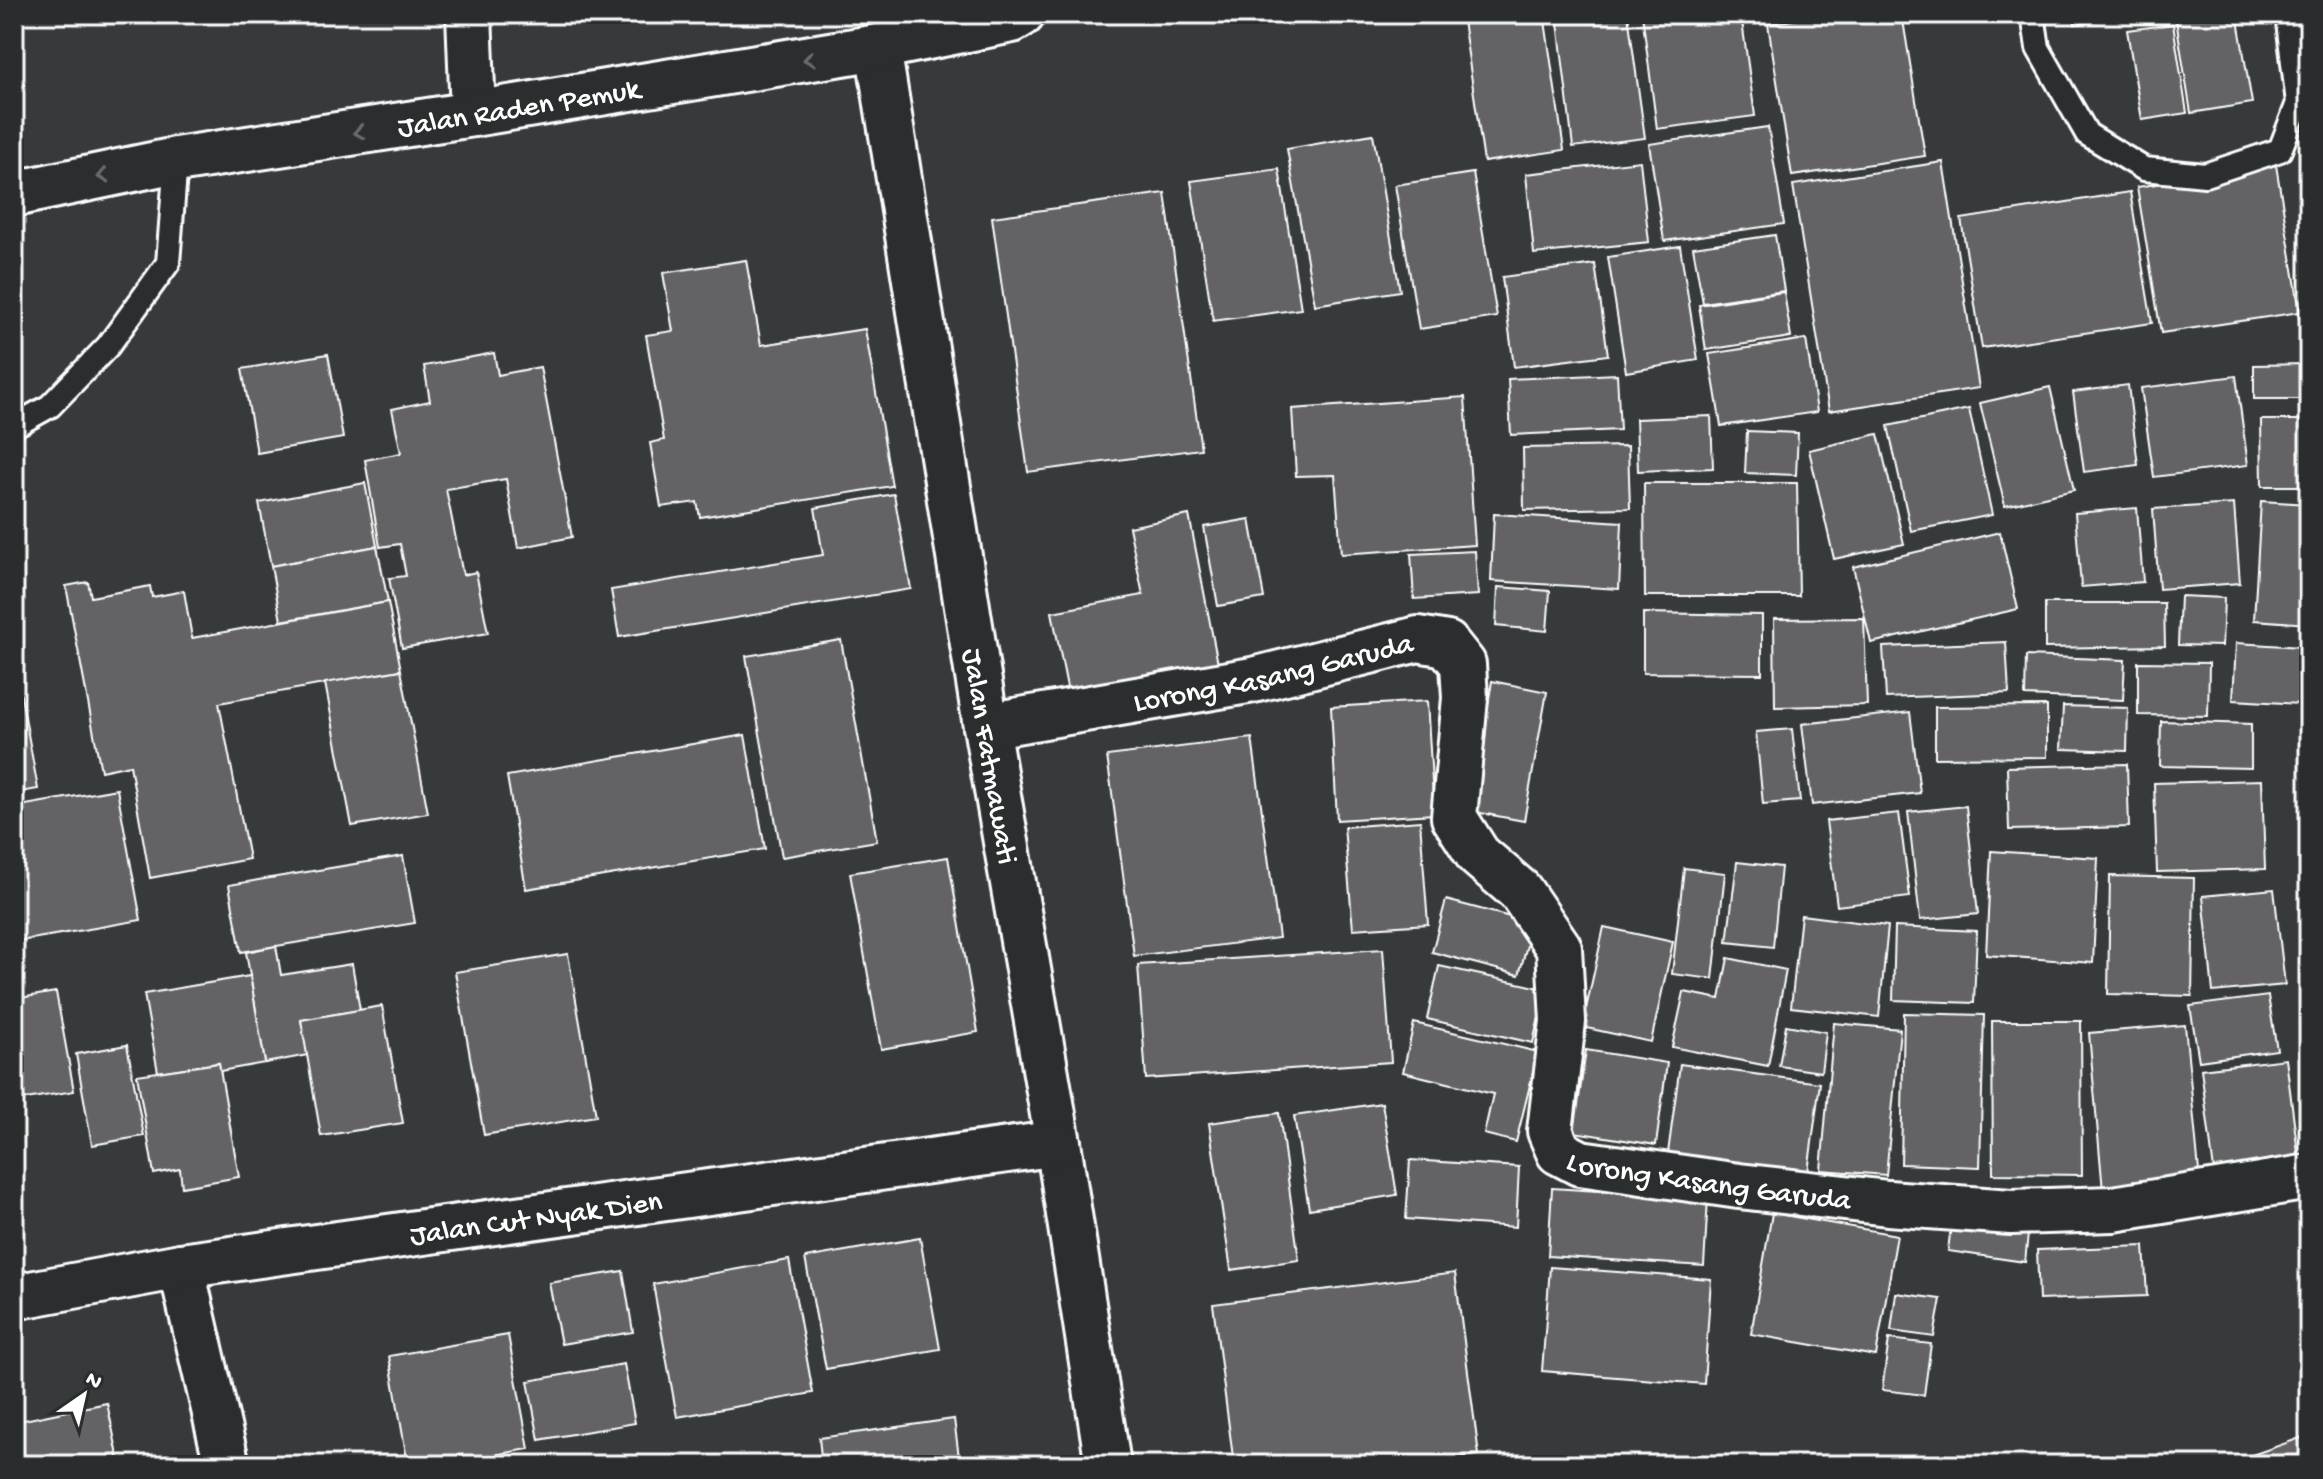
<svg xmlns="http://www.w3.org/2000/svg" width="2323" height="1479" viewBox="0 0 2323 1479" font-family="'Gochi Hand',sans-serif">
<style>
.building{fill:#636465;stroke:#fff;stroke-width:2}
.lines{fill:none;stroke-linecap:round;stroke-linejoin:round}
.lane-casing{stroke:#fff;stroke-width:28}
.street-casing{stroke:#fff;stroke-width:50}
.highway-casing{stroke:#fff;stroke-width:50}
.lane{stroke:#2a2d2e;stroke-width:22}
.street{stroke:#2a2d2e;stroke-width:44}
.highway{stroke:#2a2d2e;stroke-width:44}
.oneway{stroke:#6a6c6d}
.labels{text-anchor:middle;stroke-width:6;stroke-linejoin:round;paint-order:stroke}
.street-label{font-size:30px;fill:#fff;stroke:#2a2d2e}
</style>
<rect width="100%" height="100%" fill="#373a3b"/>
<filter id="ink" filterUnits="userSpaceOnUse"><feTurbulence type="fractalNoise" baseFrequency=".0125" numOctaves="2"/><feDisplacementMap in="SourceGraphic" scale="16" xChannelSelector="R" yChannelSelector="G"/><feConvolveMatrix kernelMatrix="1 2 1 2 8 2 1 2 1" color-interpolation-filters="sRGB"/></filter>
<g filter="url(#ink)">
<g class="building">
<polygon points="1462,14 1544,14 1564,150 1484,162"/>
<polygon points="1557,14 1628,14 1645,138 1573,147"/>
<polygon points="1642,14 1741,14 1755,116 1657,129"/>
<polygon points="1832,14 1902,14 1925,156 1792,176 1768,24"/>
<polygon points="2074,14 2139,14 2075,24"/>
<polygon points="2175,14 2237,14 2252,103 2191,113"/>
<polygon points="2173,24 2187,113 2142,120 2127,30"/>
<polygon points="1768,127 1784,224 1664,241 1649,144"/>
<polygon points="1373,134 1400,291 1315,305 1287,149"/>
<polygon points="1640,161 1649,242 1534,254 1526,174"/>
<polygon points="1943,162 1979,388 1829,411 1793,185"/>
<polygon points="2276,165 2300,312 2161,333 2137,187"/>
<polygon points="1279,169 1301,309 1213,321 1191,181"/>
<polygon points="1473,173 1497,317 1419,329 1395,185"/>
<polygon points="2130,192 2152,323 1982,348 1961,219"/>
<polygon points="1165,193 1201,449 1028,472 992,217"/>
<polygon points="1775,235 1784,291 1703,303 1693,247"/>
<polygon points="1680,246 1698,360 1626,372 1608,257"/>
<polygon points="746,260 761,345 865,329 892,486 700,517 697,502 661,507 650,443 664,440 646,335 673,331 663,273"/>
<polygon points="1595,264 1608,355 1514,367 1502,277"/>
<polygon points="2309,269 2309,320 2299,318"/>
<polygon points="1784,292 1791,337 1706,350 1699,305"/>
<polygon points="1806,339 1817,412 1721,426 1709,354"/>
<polygon points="494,353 498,375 540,367 572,537 518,548 506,479 446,489 463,575 476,572 488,633 402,648 389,578 406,576 400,544 380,547 365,460 401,453 392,409 430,401 424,366"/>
<polygon points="328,354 343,438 257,453 242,369"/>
<polygon points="2309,364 2309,399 2254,399 2254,365"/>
<polygon points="1617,374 1620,430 1511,435 1508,379"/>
<polygon points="2236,376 2248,465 2154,477 2141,388"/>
<polygon points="2128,385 2138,465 2084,472 2073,392"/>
<polygon points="2050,387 2074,490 2005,506 1980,403"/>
<polygon points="1465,397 1475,545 1341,554 1335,475 1296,476 1292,409"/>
<polygon points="1969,409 1992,515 1911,531 1888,426"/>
<polygon points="1711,416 1713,468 1638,471 1636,419"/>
<polygon points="2261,420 2304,420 2305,486 2262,486"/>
<polygon points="1747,431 1798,433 1796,475 1745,473"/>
<polygon points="1878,434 1904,544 1834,559 1809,450"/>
<polygon points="1628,446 1630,508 1524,510 1523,448"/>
<polygon points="365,483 377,546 271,566 259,503"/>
<polygon points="1644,483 1797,483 1799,596 1645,596"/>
<polygon points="894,494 911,589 619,637 611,590 823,555 815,508"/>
<polygon points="2261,501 2309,504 2309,624 2254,620"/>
<polygon points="2234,504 2240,583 2159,589 2153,509"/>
<polygon points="2137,508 2143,582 2081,587 2075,513"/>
<polygon points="1494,514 1622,522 1619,589 1491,581"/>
<polygon points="1189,515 1219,669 1069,697 1052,612 1143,595 1129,527"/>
<polygon points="1250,519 1264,598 1218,606 1204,527"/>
<polygon points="2000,532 2018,609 1871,643 1853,567"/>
<polygon points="377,546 388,602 281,621 271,566"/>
<polygon points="1475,551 1478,595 1414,599 1411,554"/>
<polygon points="14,579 22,626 14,627"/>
<polygon points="88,582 91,597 150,586 152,597 184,591 192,638 388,602 401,670 219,703 249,859 150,878 130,765 101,771 66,586"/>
<polygon points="1498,587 1550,591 1547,631 1496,626"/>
<polygon points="2180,596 2224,598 2222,646 2178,645"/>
<polygon points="2045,603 2164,603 2165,646 2045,648"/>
<polygon points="1643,613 1762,615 1762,674 1643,673"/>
<polygon points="1864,618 1867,705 1775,707 1774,619"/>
<polygon points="841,640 877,841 782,857 746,656"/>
<polygon points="2006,642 2009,693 1886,698 1883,647"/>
<polygon points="2236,643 2302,647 2300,704 2233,700"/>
<polygon points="2026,656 2125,660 2123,700 2025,696"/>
<polygon points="14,657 38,789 14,793"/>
<polygon points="2138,662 2209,663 2208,716 2138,715"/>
<polygon points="401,670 428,813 352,826 325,683"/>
<polygon points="1492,681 1547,692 1524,821 1470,811"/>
<polygon points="1427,701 1434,814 1337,820 1331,707"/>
<polygon points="2047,706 2047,757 1935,758 1935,707"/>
<polygon points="2063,706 2128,708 2127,751 2061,749"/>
<polygon points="1910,712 1920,793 1812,805 1802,724"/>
<polygon points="2161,721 2251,724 2251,768 2160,766"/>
<polygon points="1792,729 1800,801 1763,804 1756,732"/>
<polygon points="745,735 765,849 526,889 507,776"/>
<polygon points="1252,738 1279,938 1134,956 1107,756"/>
<polygon points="2127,764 2129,827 2009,830 2007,767"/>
<polygon points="2262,780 2265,869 2157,872 2154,783"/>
<polygon points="117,789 141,920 14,942 14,807"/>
<polygon points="1966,806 1978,914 1920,920 1908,812"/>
<polygon points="1899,813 1910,897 1837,906 1826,821"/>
<polygon points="1420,821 1428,924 1353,929 1344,827"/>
<polygon points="1991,851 2098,858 2093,963 1986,955"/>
<polygon points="403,856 415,923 241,952 229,885"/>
<polygon points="948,857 978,1032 881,1049 850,873"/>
<polygon points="1737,862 1781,867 1773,947 1727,942"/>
<polygon points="1684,868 1725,873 1713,979 1672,974"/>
<polygon points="2110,876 2194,878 2192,996 2108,994"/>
<polygon points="2274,889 2285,985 2213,992 2203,896"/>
<polygon points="1446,900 1533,923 1519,975 1432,952"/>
<polygon points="1801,915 1888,926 1879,1017 1791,1007"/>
<polygon points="1604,927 1673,942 1651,1042 1582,1027"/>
<polygon points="1895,927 1977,931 1974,1003 1893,1000"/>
<polygon points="276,946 281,975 352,964 360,1010 301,1020 308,1055 265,1063 246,952"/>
<polygon points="1383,949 1391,1062 1146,1079 1138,965"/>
<polygon points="568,954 596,1116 484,1135 455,972"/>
<polygon points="1728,958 1786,970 1768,1066 1672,1047 1684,992 1720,999"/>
<polygon points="1439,966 1545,989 1533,1043 1427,1019"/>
<polygon points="250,976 265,1063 220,1071 219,1063 158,1072 144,994"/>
<polygon points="56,992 74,1091 14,1101 14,999"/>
<polygon points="2268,996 2277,1050 2199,1061 2190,1006"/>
<polygon points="382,1006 403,1123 321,1136 301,1020"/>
<polygon points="1904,1013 1984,1015 1980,1167 1901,1164"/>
<polygon points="1992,1021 2081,1021 2082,1175 1993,1174"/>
<polygon points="1414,1023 1538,1052 1516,1142 1484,1134 1493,1094 1403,1072"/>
<polygon points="1834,1023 1900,1029 1886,1175 1821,1170"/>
<polygon points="1786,1025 1826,1032 1821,1072 1779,1066"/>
<polygon points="2185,1025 2200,1182 2103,1191 2089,1033"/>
<polygon points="127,1045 144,1136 92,1145 76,1054"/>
<polygon points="1586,1050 1667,1063 1656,1145 1574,1132"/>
<polygon points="2286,1059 2299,1161 2214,1171 2201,1069"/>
<polygon points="219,1063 239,1177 182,1187 180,1169 154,1174 137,1075"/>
<polygon points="1680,1064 1820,1083 1808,1172 1668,1153"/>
<polygon points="1382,1103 1397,1195 1309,1209 1294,1116"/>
<polygon points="1279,1113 1299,1260 1231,1270 1209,1123"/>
<polygon points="1410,1160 1519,1167 1516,1227 1406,1219"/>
<polygon points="1552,1188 1708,1198 1704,1266 1548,1256"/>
<polygon points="1772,1213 1897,1235 1876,1356 1751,1334"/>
<polygon points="1951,1225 2028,1234 2025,1262 1948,1251"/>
<polygon points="920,1238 940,1349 826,1369 805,1258"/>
<polygon points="2144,1246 2147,1296 2039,1300 2037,1250"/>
<polygon points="789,1260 813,1393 677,1417 653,1284"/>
<polygon points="1550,1267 1711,1279 1704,1384 1542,1371"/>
<polygon points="623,1271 633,1332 561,1344 549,1283"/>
<polygon points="1455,1273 1479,1455 1398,1465 1234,1465 1213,1304"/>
<polygon points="1896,1293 1941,1299 1934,1337 1891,1331"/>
<polygon points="508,1335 529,1449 434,1465 408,1465 389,1356"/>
<polygon points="1889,1339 1931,1344 1924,1395 1882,1390"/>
<polygon points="624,1364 635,1423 539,1440 528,1381"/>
<polygon points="107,1403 120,1465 14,1465 14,1422"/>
<polygon points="954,1419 960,1465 822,1465 819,1438"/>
<polygon points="2309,1435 2309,1465 2232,1465 2232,1462"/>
</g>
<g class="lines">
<defs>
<g id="lane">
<polyline points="2033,14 2038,48 2087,134 2144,169 2205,175 2280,150 2298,103 2287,14"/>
<polyline points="14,426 50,406 108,346 168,263 176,160"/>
</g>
<g id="street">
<path id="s1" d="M878 47 986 726 1058 1143 1108 1465"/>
<path id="s2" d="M986 726 1253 680 1418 639 1447 644 1463 664 1465 698 1454 817 1478 855 1520 891 1559 948 1563 1021 1550 1131 1559 1152 1580 1163 1739 1186 1888 1203 2011 1212 2113 1209 2309 1177"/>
<polyline points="181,1266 227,1465"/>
<path id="s3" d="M14 1297 181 1266 1058 1143"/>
</g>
<g id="highway">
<polyline points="469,14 473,114"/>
<path id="s4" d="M14 194 176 160 473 114 878 47 1012 20 1022 14"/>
</g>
</defs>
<use href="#lane" class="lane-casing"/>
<use href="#street" class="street-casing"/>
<use href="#highway" class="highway-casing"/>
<use href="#lane" class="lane"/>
<use href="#street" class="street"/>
<use href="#highway" class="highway"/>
</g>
<defs><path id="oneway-chevron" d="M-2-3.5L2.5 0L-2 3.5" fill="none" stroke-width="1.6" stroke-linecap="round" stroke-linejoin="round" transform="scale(2)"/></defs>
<g class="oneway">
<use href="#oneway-chevron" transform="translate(809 59) rotate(171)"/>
<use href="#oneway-chevron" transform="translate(359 132) rotate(171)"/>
<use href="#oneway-chevron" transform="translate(103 176) rotate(168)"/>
</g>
</g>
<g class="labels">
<g class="street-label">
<text dy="10" stroke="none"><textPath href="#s4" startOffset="512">Jalan Raden Pemuk</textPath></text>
<text dy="10" stroke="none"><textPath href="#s2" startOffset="292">Lorong Kasang Garuda</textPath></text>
<text dy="10" stroke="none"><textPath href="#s1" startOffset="718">Jalan Fatmawati</textPath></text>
<text dy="10" stroke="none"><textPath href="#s2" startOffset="1180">Lorong Kasang Garuda</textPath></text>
<text dy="10" stroke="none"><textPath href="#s3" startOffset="528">Jalan Cut Nyak Dien</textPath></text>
</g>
</g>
<rect width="2323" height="1479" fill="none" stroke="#2a2d2e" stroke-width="48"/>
<rect x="24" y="24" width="2275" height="1431" fill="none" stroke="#fff" stroke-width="3" filter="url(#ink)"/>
<g transform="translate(84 1395) rotate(34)" stroke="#2a2d2e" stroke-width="6" paint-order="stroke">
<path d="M0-6L14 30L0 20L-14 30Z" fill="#ffffff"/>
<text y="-12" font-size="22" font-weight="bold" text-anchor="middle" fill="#ffffff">N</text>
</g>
</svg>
